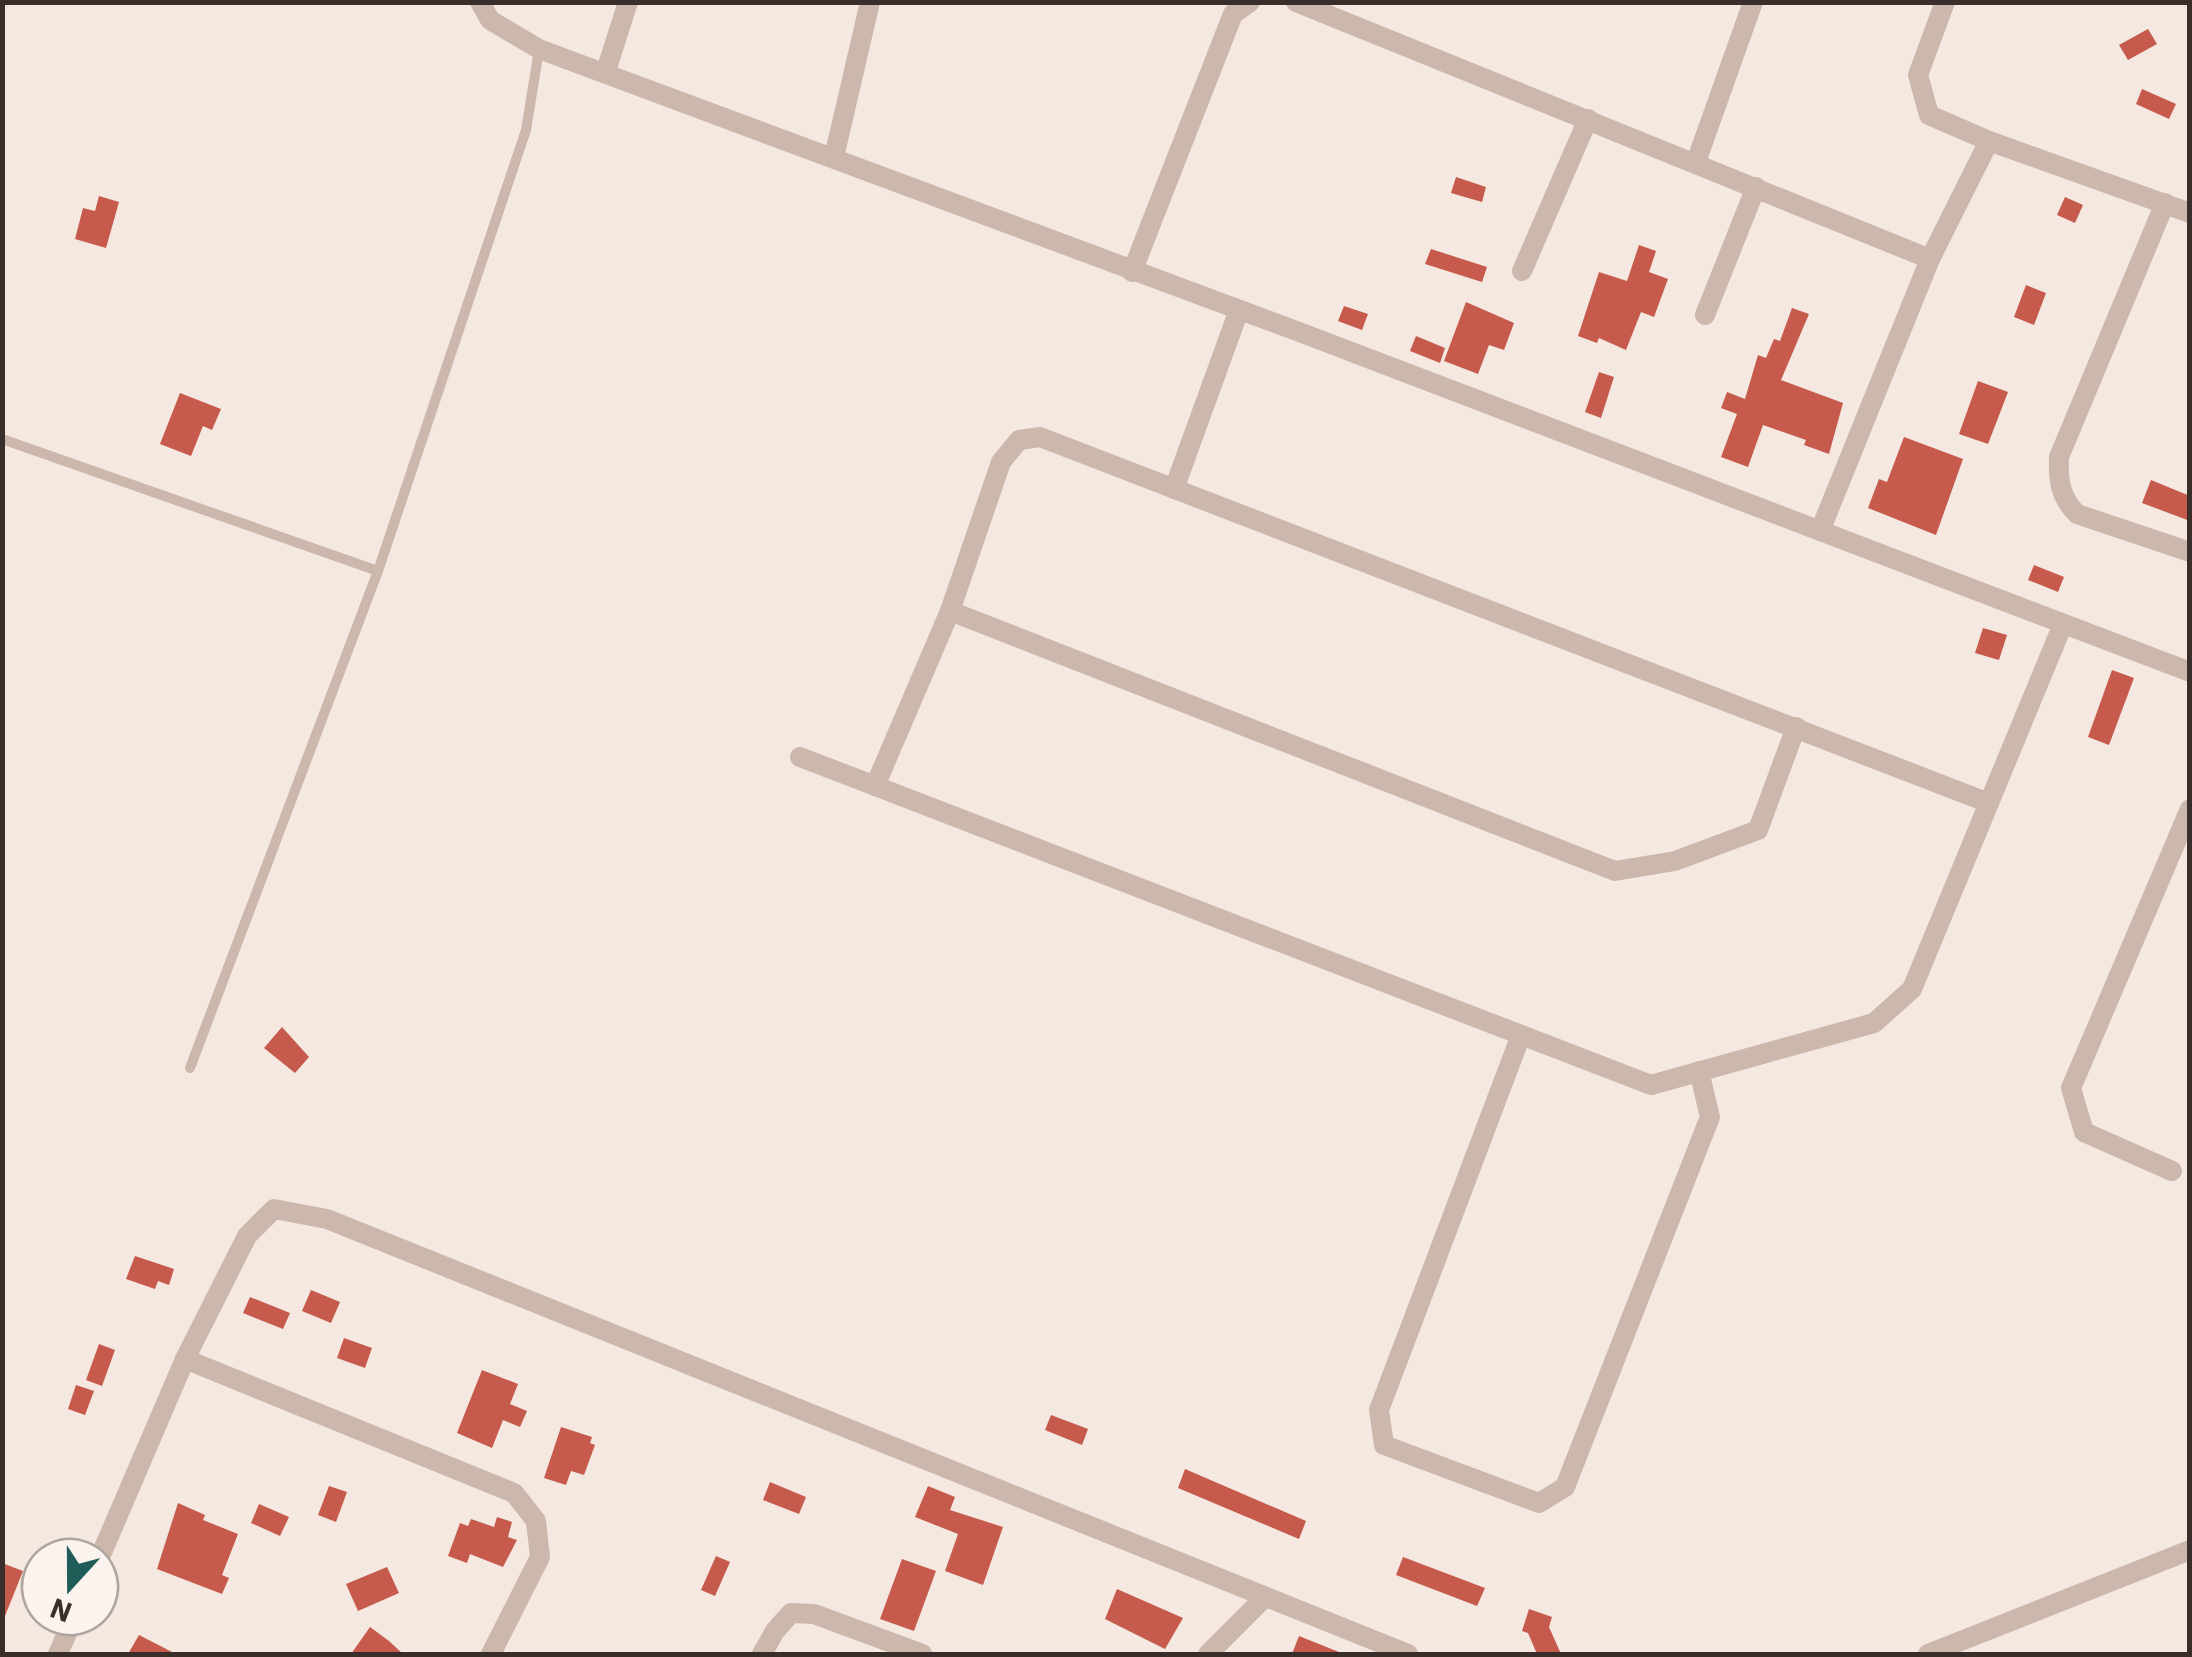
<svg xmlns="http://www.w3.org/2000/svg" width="2192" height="1657" viewBox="0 0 2192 1657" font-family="'IBM Plex Sans',sans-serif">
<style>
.building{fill:#c65a4c}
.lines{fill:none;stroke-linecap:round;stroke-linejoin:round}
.lane{stroke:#ccb7ac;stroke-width:10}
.street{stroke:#ccb7ac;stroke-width:20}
</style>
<rect width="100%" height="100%" fill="#f4e8e1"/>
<g class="building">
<polygon points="2148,29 2157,44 2128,60 2119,45"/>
<polygon points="2142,89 2176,104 2169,119 2136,104"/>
<polygon points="1456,177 1486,187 1482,202 1451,193"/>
<polygon points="99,196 119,202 106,248 75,239 83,208 95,211"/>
<polygon points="2065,197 2083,205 2075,223 2057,215"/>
<polygon points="1639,245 1656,251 1649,272 1668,279 1654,317 1641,312 1626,350 1599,338 1597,343 1578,336 1599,272 1627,281"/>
<polygon points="1431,249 1487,267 1482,282 1425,264"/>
<polygon points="2026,285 2046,293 2034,325 2014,317"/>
<polygon points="1466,302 1514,323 1504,350 1489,345 1478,374 1444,361"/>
<polygon points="1344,306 1368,314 1362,330 1338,321"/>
<polygon points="1792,308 1809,314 1781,380 1843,403 1829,454 1804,445 1806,440 1763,425 1748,467 1721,457 1737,414 1721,408 1727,392 1745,399 1758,355 1766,358 1774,339 1780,341"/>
<polygon points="1416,336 1445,348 1440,363 1410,351"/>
<polygon points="1599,372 1614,377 1601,418 1585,412"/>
<polygon points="1978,381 2008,392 1988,444 1959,434"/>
<polygon points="180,393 221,409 212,430 203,426 191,456 160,444"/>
<polygon points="1904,437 1963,459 1936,535 1868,508 1879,479 1887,482"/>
<polygon points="2151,480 2190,496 2190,521 2142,503"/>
<polygon points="2034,565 2064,577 2058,592 2028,580"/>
<polygon points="1983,628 2007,635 1999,660 1975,653"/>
<polygon points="2112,670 2134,678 2109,745 2088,737"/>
<polygon points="282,1027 309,1057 295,1073 264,1048"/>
<polygon points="135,1256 174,1269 169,1285 158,1281 155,1289 126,1279"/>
<polygon points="311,1290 340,1302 331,1323 302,1311"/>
<polygon points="250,1297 290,1313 283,1329 243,1313"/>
<polygon points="344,1338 372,1348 365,1368 337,1358"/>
<polygon points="99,1344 115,1350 102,1386 86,1380"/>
<polygon points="482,1370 518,1384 510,1404 527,1411 520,1427 503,1420 492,1448 457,1433"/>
<polygon points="76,1385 94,1391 85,1415 68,1409"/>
<polygon points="1051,1415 1088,1429 1082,1445 1045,1430"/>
<polygon points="561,1427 592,1437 590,1443 595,1445 584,1475 571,1471 566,1485 544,1478"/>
<polygon points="1185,1469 1306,1521 1299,1539 1178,1488"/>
<polygon points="770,1482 806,1497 799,1514 763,1500"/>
<polygon points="329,1486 347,1492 336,1522 318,1515"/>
<polygon points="928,1486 955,1497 950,1510 1003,1527 983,1585 945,1571 958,1534 915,1517"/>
<polygon points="178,1503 205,1515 203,1520 238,1534 222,1575 229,1578 222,1594 157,1569"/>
<polygon points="259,1504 289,1517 280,1536 251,1523"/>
<polygon points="497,1517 512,1522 508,1537 517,1540 503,1567 470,1554 467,1563 448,1556 460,1523 468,1526 471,1519 494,1527"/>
<polygon points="716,1556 730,1562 715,1596 701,1590"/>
<polygon points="1403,1557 1485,1588 1477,1606 1396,1575"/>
<polygon points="902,1559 936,1571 914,1631 880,1619"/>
<polygon points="2,1563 23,1571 3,1621 2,1621"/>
<polygon points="387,1567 399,1593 358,1611 346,1584"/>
<polygon points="1117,1589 1183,1618 1165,1649 1105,1619"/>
<polygon points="1529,1609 1552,1617 1549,1627 1561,1654 1537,1654 1528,1633 1522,1631"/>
<polygon points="370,1627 389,1641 403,1654 351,1654"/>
<polygon points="139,1635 176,1654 128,1654"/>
<polygon points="1299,1636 1344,1654 1292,1654"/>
</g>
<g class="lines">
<g class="lane">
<polyline points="2,439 378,571"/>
<polyline points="190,1068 378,571 526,130 539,50"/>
</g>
<g class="street">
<polyline points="480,2 490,20 539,49 1294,330 2190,672"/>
<polyline points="1296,2 1930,259"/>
<polyline points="1945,2 1918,75 1929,115 1989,141 2190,213"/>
<polyline points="606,71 628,2"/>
<polyline points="834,157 870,2"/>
<polyline points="1696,162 1753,2"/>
<path d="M2165 203 2059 457C2058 480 2060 497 2077 514L2190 552"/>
<polyline points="1522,271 1588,119"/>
<polyline points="1132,272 1233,14 1250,2"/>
<polyline points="1705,315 1756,187"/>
<polyline points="1174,489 1239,310"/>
<polyline points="1820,531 1930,259 1989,141"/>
<polyline points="950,611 1615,871 1675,861 1758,830 1796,727"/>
<polyline points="800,757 1651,1085 1874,1023 1912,989 2063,624"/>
<polyline points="875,786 950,611 1001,462 1019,440 1040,437 1989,803"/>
<polyline points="1521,1035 1379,1410 1384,1445 1539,1503 1565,1487 1710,1117 1699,1071"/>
<polyline points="2172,1171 2084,1132 2071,1088 2190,809"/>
<polyline points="185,1359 514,1493 536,1521 540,1557 491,1654"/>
<polyline points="100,1557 185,1359 247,1236 274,1209 327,1219 1408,1654"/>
<polyline points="58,1654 74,1617"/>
<polyline points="762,1654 775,1631 791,1613 814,1614 922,1654"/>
<polyline points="1208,1654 1264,1598"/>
<polyline points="1928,1654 2190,1550"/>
</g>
</g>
<rect width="2192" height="1657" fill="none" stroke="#3a2e2b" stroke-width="10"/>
<g transform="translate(70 1587) rotate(201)"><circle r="48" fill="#fbf3ee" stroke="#aea4a0" stroke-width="2.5"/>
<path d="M0-8L18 38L0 25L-18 38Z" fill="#205d59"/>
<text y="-15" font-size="28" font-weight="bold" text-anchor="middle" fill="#3a2e2b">N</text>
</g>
</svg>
